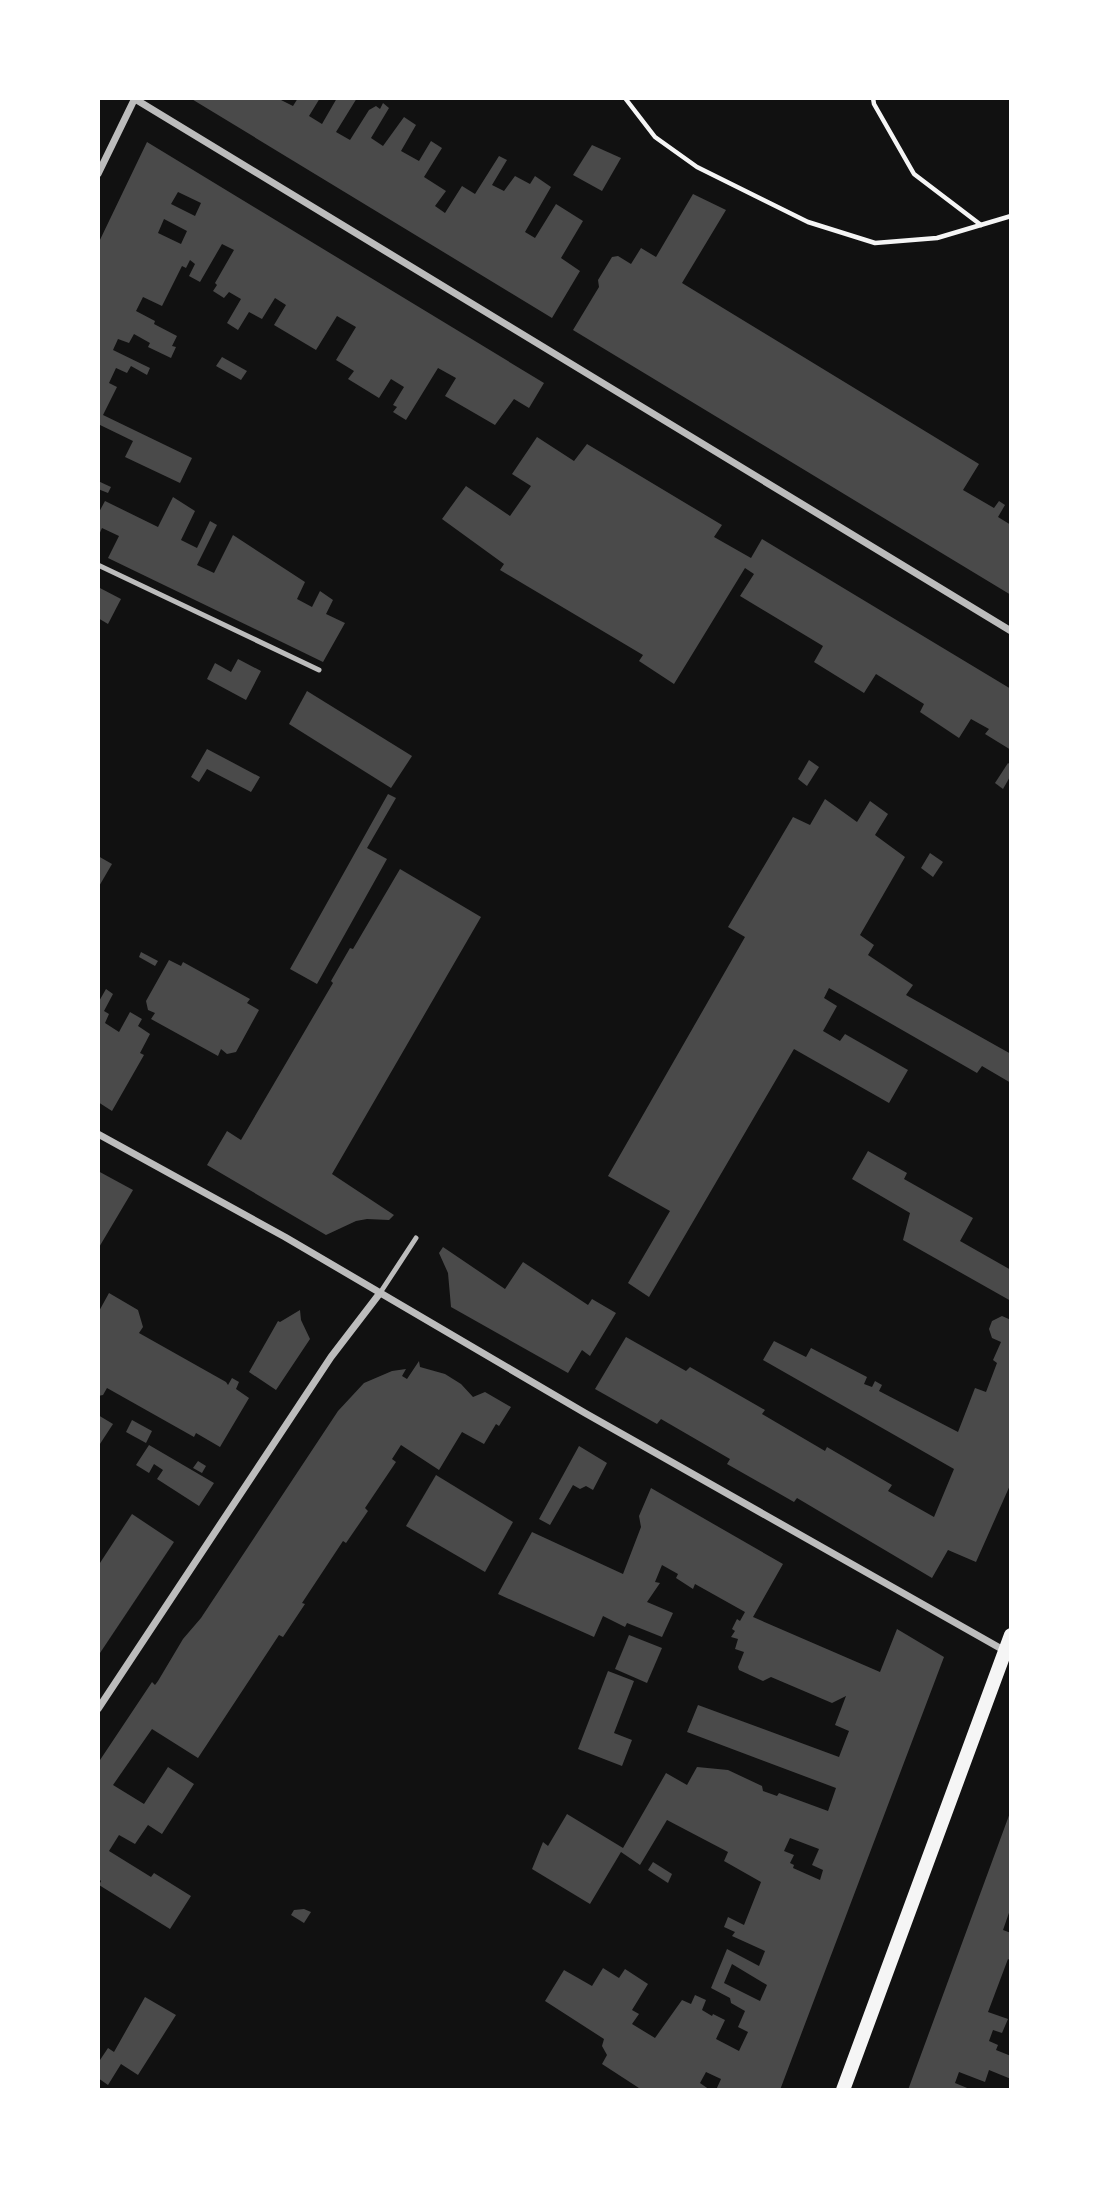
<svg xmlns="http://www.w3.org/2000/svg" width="1109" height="2188" viewBox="0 0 1109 2188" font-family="'Exo 2',sans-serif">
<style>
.building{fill:#4a4a4a;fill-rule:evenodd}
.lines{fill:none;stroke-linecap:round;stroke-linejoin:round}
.path{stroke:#f5f5f5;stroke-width:4.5}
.service{stroke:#bcbcbc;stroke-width:5}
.minor{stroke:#bcbcbc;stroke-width:7}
.secondary{stroke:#f5f5f5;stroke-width:14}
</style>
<rect width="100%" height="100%" fill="#111"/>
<g class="building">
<polygon points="190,98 282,98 281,100 293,106 298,98 320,98 309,116 322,124 337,98 357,98 336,132 350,140 369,110 376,106 380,109 383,103 389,108 371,138 383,146 404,117 416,125 401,151 419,161 431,141 442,148 424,177 446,191 435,206 445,213 462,186 475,194 499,156 507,160 492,185 504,191 515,176 530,184 535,176 551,187 525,232 535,238 556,204 583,221 561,258 580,271 552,318"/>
<path d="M147 142 544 383 529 408 514 399 495 425 445 396 456 378 438 368 406 420 393 412 397 407 393 405 404 387 391 379 379 398 348 379 354 371 336 360 356 327 337 316 316 350 274 325 286 305 275 298 262 319 249 312 238 330 227 323 241 299 229 292 224 298 213 291 217 285 215 283 234 250 222 244 200 282 189 276 195 264 190 260 186 268 182 266 162 306 143 297 136 311 155 321 154 324 177 336 172 346 176 347 171 358 148 347 150 343 134 334 129 343 118 339 113 350 150 368 147 375 131 366 127 373 116 368 109 383 117 387 103 415 192 458 180 483 125 457 133 441 98 424V244ZM178 192 201 203 195 216 171 204ZM164 219 187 231 181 244 158 233Z"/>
<polygon points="592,145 621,158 602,191 573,175"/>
<polygon points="693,194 726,210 682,283 979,464 963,490 994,508 999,501 1005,505 998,517 1011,525 1011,595 573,330 599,287 598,280 612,257 618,256 631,264 641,248 656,257"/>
<polygon points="222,357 247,371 241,380 216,366"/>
<polygon points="537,437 574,461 587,444 722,525 714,537 751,558 762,539 1011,689 1011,750 985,734 989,729 971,719 959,738 920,712 924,704 876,674 864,693 814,662 823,646 740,596 754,574 745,568 674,684 639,661 643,655 500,570 504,564 442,519 466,486 510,516 531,486 512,474"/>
<polygon points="98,481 111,487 108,493 98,489"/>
<polygon points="173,497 195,511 181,540 197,548 210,521 217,525 197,565 214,573 233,535 305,582 297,599 312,607 320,591 333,600 326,614 345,623 323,662 108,558 119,536 102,528 98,537 98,514 105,501 158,527"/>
<polygon points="98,587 121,599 108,624 98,618"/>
<polygon points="238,659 261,671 246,700 207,679 215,663 231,672"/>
<polygon points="307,691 412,756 391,788 289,724"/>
<polygon points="207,749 260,777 251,792 207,769 199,782 191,777"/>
<polygon points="809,760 819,767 807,786 798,779"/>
<polygon points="1008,763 1011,765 1011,775 1003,789 995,783"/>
<polygon points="388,794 396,798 367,848 387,859 317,984 290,969"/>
<polygon points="825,799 857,822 870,801 888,814 875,835 905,857 860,935 874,945 868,955 913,985 906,995 1011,1054 1011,1083 982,1066 977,1073 829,988 824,998 837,1006 823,1031 840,1041 845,1034 908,1070 889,1103 794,1049 649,1297 628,1283 670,1211 608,1176 745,937 728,927 793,817 810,825"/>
<polygon points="930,853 943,862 933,877 921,868"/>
<polygon points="98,856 112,864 98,888"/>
<polygon points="400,869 481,917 332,1174 394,1215 389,1220 367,1219 356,1221 326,1235 207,1165 227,1131 241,1140 333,983 331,981 350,948 353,949"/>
<polygon points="141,952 158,961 155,966 139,957"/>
<polygon points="169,960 181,966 183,962 250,999 247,1003 259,1010 236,1052 227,1054 221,1049 218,1056 151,1019 155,1013 148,1010 146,1001"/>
<polygon points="106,989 113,994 104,1011 109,1014 105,1023 119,1032 130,1012 142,1019 138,1026 150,1034 140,1053 144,1055 112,1111 98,1102 98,1003"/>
<polygon points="868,1151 907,1173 904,1179 973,1218 960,1241 1011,1270 1011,1301 903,1240 910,1213 852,1179"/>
<polygon points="98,1171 133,1190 98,1249"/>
<polygon points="443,1247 505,1289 523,1262 588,1305 592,1299 616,1313 590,1356 582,1350 568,1373 451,1307 448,1273 439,1253"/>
<polygon points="109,1293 138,1310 143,1327 139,1333 226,1382 228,1385 232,1378 239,1382 236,1389 249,1398 220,1447 196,1433 194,1437 107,1388 103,1395 98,1396 98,1313"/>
<polygon points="300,1310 301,1320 310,1339 276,1390 249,1372 278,1321 280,1322"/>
<polygon points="1002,1316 1011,1320 1011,1483 976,1562 948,1550 932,1578 797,1498 794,1502 727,1464 730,1459 661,1419 657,1424 595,1389 626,1337 686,1371 690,1367 765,1410 762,1414 825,1451 827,1447 892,1485 888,1491 934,1517 954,1469 763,1360 774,1341 806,1357 811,1348 867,1377 864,1384 872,1387 875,1381 882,1385 879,1391 958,1432 975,1388 986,1392 997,1363 993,1360 1001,1342 992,1338 989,1329 992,1321"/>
<polygon points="419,1361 420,1367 445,1374 461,1384 473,1397 485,1392 511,1407 499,1426 496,1424 484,1444 462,1432 439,1470 401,1445 392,1459 396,1462 365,1508 368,1511 346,1543 343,1541 302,1603 305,1604 283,1637 279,1635 198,1758 152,1729 113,1785 144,1804 168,1767 194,1784 162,1834 148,1825 135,1844 119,1835 109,1851 151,1877 154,1873 191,1896 170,1929 99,1885 101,1881 98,1878 98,1763 152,1682 155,1685 158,1681 183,1639 201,1618 338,1411 364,1383 392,1371 406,1369 402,1376 407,1379"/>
<polygon points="98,1415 113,1424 98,1447"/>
<polygon points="132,1420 152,1431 146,1443 126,1432"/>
<polygon points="149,1445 214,1483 199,1506 157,1479 163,1470 154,1464 149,1473 136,1465"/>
<polygon points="579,1446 607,1463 593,1490 586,1486 580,1489 573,1485 550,1525 539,1519"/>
<polygon points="198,1461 206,1466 202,1473 193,1468"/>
<polygon points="436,1475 513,1522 485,1572 406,1526"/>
<path d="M651 1488 783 1564 753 1617 880 1672 897 1629 944 1657 780 2090H716L721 2079 706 2072 700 2083 710 2090H642L602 2064 607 2055 602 2046 604 2039 545 2001 564 1970 592 1986 603 1968 619 1978 625 1969 648 1984 632 2010 639 2014 632 2024 655 2038 682 2000 691 2004 695 1995 706 2000 702 2010 712 2016 713 2014 725 2020 716 2039 739 2051 748 2032 738 2027 745 2011 731 2003 730 1998 711 1988 727 1949 759 1966 765 1951 732 1936 735 1932 724 1927 728 1917 744 1925 761 1882 724 1861 728 1852 667 1820 640 1865 621 1852 590 1904 532 1869 543 1842 548 1846 567 1814 623 1848 666 1773 687 1785 697 1767 728 1770 762 1786 763 1791 777 1796 779 1793 828 1811 836 1788 687 1732 698 1705 839 1757 849 1731 835 1725 846 1696 832 1703 771 1677 763 1681 739 1670 738 1667 744 1652 735 1649 738 1639 731 1637 735 1631 732 1629 737 1619 740 1621 745 1612 695 1584 693 1589 676 1578 678 1574 662 1565 655 1582 660 1583 647 1602 673 1613 662 1637 627 1623 625 1627 603 1616 594 1637 498 1594 532 1532 623 1574 641 1527 639 1516ZM790 1838 819 1849 812 1865 823 1870 820 1880 793 1868 794 1865 790 1863 794 1855 784 1851ZM732 1964 767 1985 760 2001 724 1983Z"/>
<polygon points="132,1514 174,1542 98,1656 98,1566"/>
<polygon points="629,1635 662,1648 647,1683 615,1669"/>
<polygon points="608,1671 634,1681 614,1733 632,1740 622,1766 578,1749"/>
<polygon points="1011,1810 1011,1907 1003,1930 1011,1933 1011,1961 1008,1959 988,2012 1008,2019 1002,2033 993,2030 989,2041 998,2045 996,2050 1011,2056 1011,2079 989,2070 985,2082 959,2072 955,2083 972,2090 908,2090"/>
<polygon points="653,1862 672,1874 668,1883 648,1870"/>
<polygon points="304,1909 311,1912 304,1923 291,1915 294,1910"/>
<polygon points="145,1997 176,2015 138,2075 121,2064 108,2085 98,2078 98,2063 108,2048 114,2052"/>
</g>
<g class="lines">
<g class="path">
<polyline points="625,98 655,137 697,167 808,222 875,243 937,238 1011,216"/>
<polyline points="873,98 874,104 914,174 981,225"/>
</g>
<g class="service">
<polyline points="98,565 319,670"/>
<polyline points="380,1293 416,1238"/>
</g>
<g class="minor">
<polyline points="135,99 1011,631"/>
<polyline points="98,174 135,98"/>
<polyline points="98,1134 285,1237 585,1413 1007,1652"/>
<polyline points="98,1709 331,1357 380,1293"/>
</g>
<polyline class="secondary" points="843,2090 1011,1635"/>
</g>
<rect width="1109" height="2188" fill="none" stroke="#ffffff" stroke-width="200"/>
</svg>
